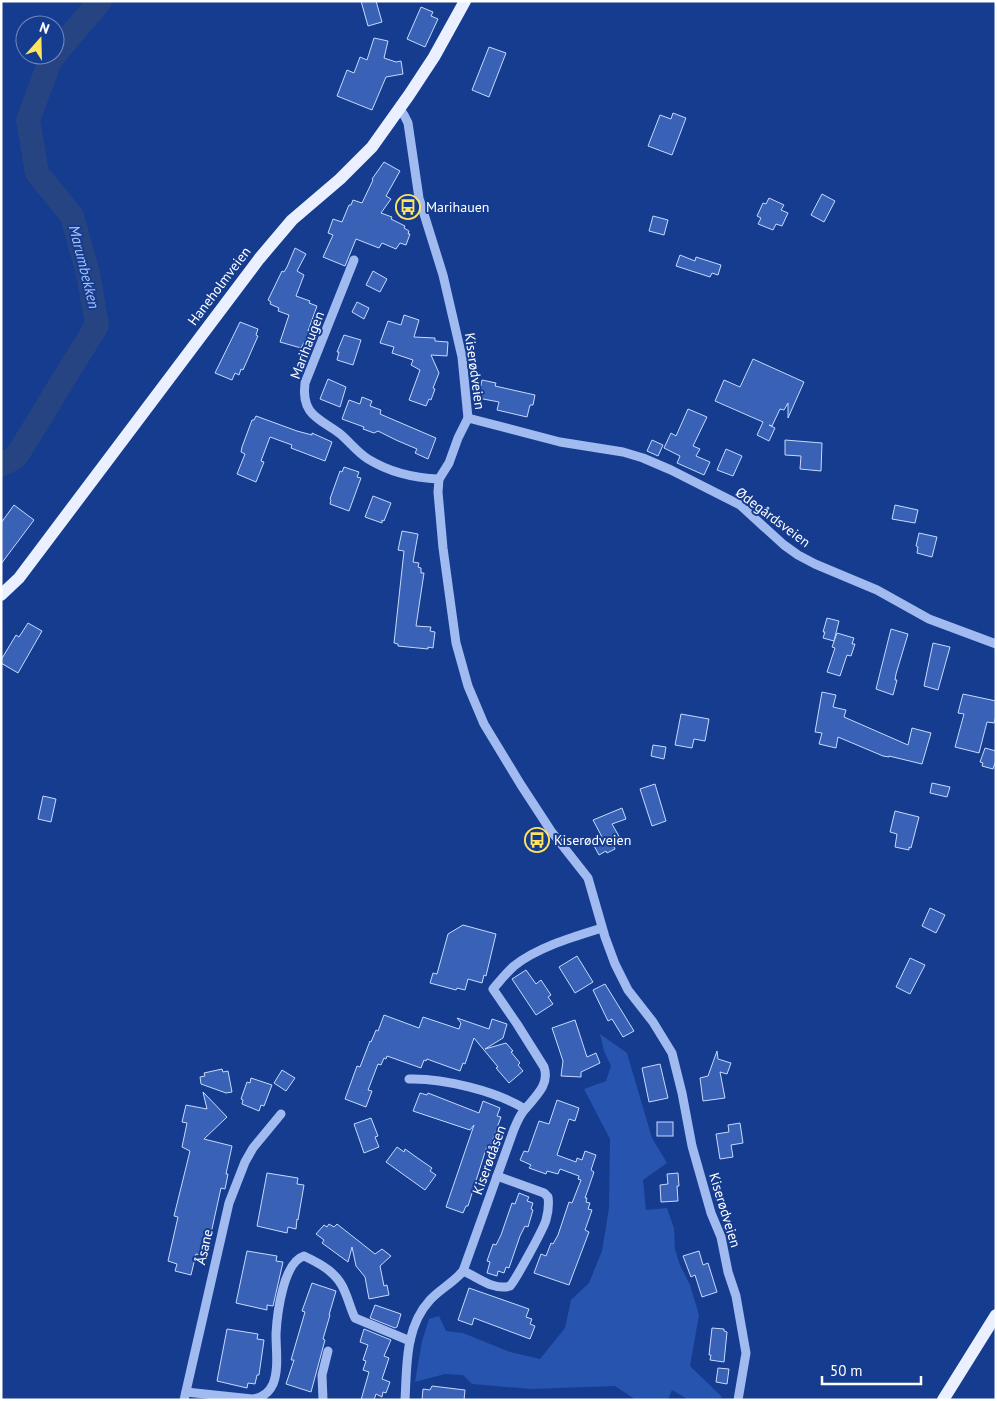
<svg xmlns="http://www.w3.org/2000/svg" width="997" height="1401" viewBox="0 0 997 1401" font-family="'PT Sans',sans-serif">
<style>
.green{fill:#2754ae}
.lines{fill:none;stroke-linecap:round;stroke-linejoin:round}
.river{stroke:#274482;stroke-width:24}
.building{fill:#3962b6;stroke:#c7d9fc}
.minor{stroke:#a1bbf0;stroke-width:9}
.major{stroke:#eaf0ff;stroke-width:12}
.labels{text-anchor:middle;stroke-width:4;stroke-linejoin:round;paint-order:stroke}
.poi-label{font-size:14px;fill:#fff;stroke:#153c8f;text-anchor:start}
.street-label{font-size:14px;fill:#fff;stroke:#153c8f}
.water-label{font-size:15px;font-style:italic;fill:#adc6f7;stroke:#153c8f}
</style>
<rect width="100%" height="100%" fill="#153c8f"/>
<polygon class="green" points="600,1034 627,1053 652,1138 667,1163 643,1180 646,1210 667,1208 674,1228 675,1249 680,1265 690,1285 699,1315 690,1366 722,1397 717,1400 689,1400 672,1390 668,1400 636,1400 615,1386 531,1389 472,1384 463,1375 445,1374 415,1382 422,1341 429,1319 439,1316 446,1331 463,1333 510,1352 540,1359 565,1328 571,1300 589,1283 602,1251 609,1208 610,1139 584,1089 606,1081 611,1066 604,1051"/>
<g class="lines">
<g class="river">
<polyline points="55,54 100,1"/>
<polyline points="1,465 16,457 97,325 88,273 72,216 37,173 28,120 50,61 55,55"/>
</g>
</g>
<g class="building">
<polygon points="361,1 376,1 382,22 368,26"/>
<polygon points="421,7 433,12 431,16 438,19 425,47 407,39"/>
<polygon points="374,38 388,41 384,58 396,62 401,61 403,74 386,77 372,110 337,96 347,70 354,73 360,57 367,60"/>
<polygon points="489,47 506,53 489,97 472,90"/>
<polygon points="673,113 686,118 672,155 648,146 660,115 671,119"/>
<polygon points="384,162 400,171 386,196 391,199 381,213 392,217 391,219 405,226 404,228 409,231 408,234 410,234 406,245 400,243 396,249 382,243 379,248 356,239 345,266 323,257 333,235 328,233 333,219 342,222 349,205 351,205 353,200 362,203 373,180 372,179"/>
<polygon points="822,194 835,201 824,222 811,215"/>
<polygon points="769,198 784,205 781,210 788,213 782,226 776,224 773,230 758,224 761,218 757,216 763,203 766,204"/>
<polygon points="653,216 668,220 664,235 649,231"/>
<polygon points="295,248 306,254 297,271 304,275 296,296 310,301 309,303 317,306 308,331 310,332 301,348 280,342 289,315 278,311 279,308 270,304 271,302 268,300 282,271 284,272 287,267"/>
<polygon points="680,255 695,261 696,257 721,265 718,275 712,273 710,277 676,266"/>
<polygon points="373,271 387,279 380,292 366,285"/>
<polygon points="357,302 369,308 364,319 352,312"/>
<polygon points="404,315 419,320 414,337 435,338 435,341 448,342 447,356 431,355 439,373 433,388 435,389 431,400 429,399 426,406 409,400 420,370 411,365 413,360 392,353 394,347 380,343 388,321 401,325"/>
<polygon points="240,322 258,329 256,335 258,336 243,370 241,369 239,375 235,373 232,380 215,373"/>
<polygon points="344,335 361,340 353,365 337,360 339,352 337,352"/>
<polygon points="753,359 804,382 788,418 788,403 784,410 780,409 772,426 769,425 775,428 769,441 757,435 763,422 715,401 724,380 740,387"/>
<polygon points="328,379 346,387 340,407 320,399"/>
<polygon points="482,380 496,383 495,386 535,395 533,405 530,405 527,417 497,410 499,402 478,398"/>
<polygon points="362,397 372,401 370,406 381,410 380,414 436,438 428,459 415,453 417,449 396,440 378,431 374,433 363,429 364,427 342,419 349,400 360,404"/>
<polygon points="688,409 707,417 693,446 700,449 696,456 710,462 704,475 677,463 680,456 664,448 671,433 676,436"/>
<polygon points="256,416 297,431 312,435 312,433 332,442 325,461 291,448 292,445 270,437 261,461 264,462 256,482 237,474 245,454 241,452 242,447 252,420 254,420"/>
<polygon points="652,440 663,445 658,456 647,451"/>
<polygon points="785,440 822,443 821,471 800,469 801,456 785,455"/>
<polygon points="726,449 742,456 733,476 717,470"/>
<polygon points="344,467 359,472 357,477 361,478 349,511 330,504 331,500 330,499 340,471 342,472"/>
<polygon points="373,496 391,503 384,521 382,520 382,523 365,517"/>
<polygon points="14,505 34,520 1,564 1,523"/>
<polygon points="895,505 918,510 915,523 892,519"/>
<polygon points="402,531 418,534 413,562 419,563 418,567 421,568 421,573 424,573 416,626 431,627 430,631 435,632 433,648 428,647 428,649 398,646 398,644 394,643 404,551 398,550"/>
<polygon points="919,533 937,537 932,557 917,553 918,547 916,546"/>
<polygon points="827,618 839,621 834,641 823,638 825,632 823,632"/>
<polygon points="28,623 42,631 18,673 1,663 1,660 16,635 19,637"/>
<polygon points="891,629 908,634 896,674 895,680 897,680 893,695 876,689"/>
<polygon points="837,633 854,638 852,644 855,644 851,656 847,655 840,676 827,672 835,648 832,647"/>
<polygon points="933,643 950,647 938,690 924,686"/>
<polygon points="822,692 836,695 833,707 846,710 844,717 908,745 912,728 931,733 922,764 889,756 889,757 883,756 838,737 836,748 819,744 822,733 815,732"/>
<polygon points="963,694 996,701 996,716 994,723 987,722 979,753 955,747 964,714 958,713"/>
<polygon points="681,714 709,719 705,741 694,739 692,748 675,745"/>
<polygon points="653,745 666,747 664,759 651,756"/>
<polygon points="985,748 996,751 996,760 993,769 982,766 983,763 980,762"/>
<polygon points="932,783 950,787 947,797 930,793"/>
<polygon points="655,784 666,821 652,826 640,789"/>
<polygon points="43,796 56,799 51,822 38,819"/>
<polygon points="622,808 626,819 612,824 620,838 612,842 615,849 607,853 606,851 599,855 592,842 602,837 593,820"/>
<polygon points="895,811 919,817 911,848 909,847 909,850 895,847 897,834 890,832"/>
<polygon points="930,908 945,915 936,933 922,926"/>
<polygon points="463,925 496,934 486,976 484,975 482,983 468,979 465,990 457,988 456,990 430,983 433,973 437,974 448,934"/>
<polygon points="577,956 593,982 575,993 559,967"/>
<polygon points="910,958 925,965 910,994 896,987"/>
<polygon points="526,970 536,984 541,980 551,995 548,997 553,1004 536,1015 512,979"/>
<polygon points="605,984 634,1031 623,1037 612,1019 608,1021 593,990"/>
<polygon points="384,1015 419,1028 423,1017 459,1029 461,1023 457,1018 489,1029 492,1019 507,1024 503,1038 485,1049 506,1043 513,1051 511,1052 520,1063 518,1065 523,1071 509,1083 496,1068 498,1067 474,1038 465,1064 463,1063 460,1071 427,1059 426,1061 424,1060 421,1068 387,1056 386,1059 384,1058 381,1065 378,1064 368,1090 372,1091 366,1107 345,1099 357,1066 360,1067 370,1041 371,1042 376,1030 378,1031"/>
<polygon points="575,1020 587,1057 596,1053 600,1063 581,1072 581,1077 561,1076 563,1061 552,1028"/>
<polygon points="717,1051 718,1059 731,1063 727,1074 720,1072 725,1098 703,1101 700,1078 708,1076"/>
<polygon points="660,1064 668,1098 649,1102 642,1068"/>
<polygon points="222,1069 223,1072 228,1071 232,1092 226,1093 201,1084 200,1077 205,1076 204,1073"/>
<polygon points="282,1070 295,1078 286,1091 274,1083"/>
<polygon points="251,1078 272,1085 264,1106 261,1105 259,1111 242,1104 243,1100 241,1099 247,1082 250,1083"/>
<polygon points="203,1092 227,1117 204,1139 232,1146 226,1174 228,1174 225,1189 221,1188 206,1256 196,1254 191,1275 175,1271 177,1264 168,1261 178,1217 174,1216 190,1151 182,1147 187,1123 182,1122 186,1105 207,1109"/>
<polygon points="420,1093 427,1095 428,1093 479,1113 483,1101 500,1108 497,1116 501,1117 490,1147 487,1146 468,1206 466,1206 463,1213 446,1207 474,1125 470,1130 413,1111"/>
<polygon points="557,1100 579,1108 575,1121 569,1119 557,1155 576,1162 577,1158 582,1160 585,1151 596,1155 591,1170 594,1172 585,1198 587,1198 586,1202 590,1203 588,1209 592,1210 585,1230 589,1232 569,1285 534,1273 541,1254 546,1256 551,1243 553,1244 558,1235 569,1202 572,1203 581,1180 578,1179 579,1176 560,1169 558,1174 547,1171 546,1174 529,1168 531,1165 520,1160 524,1151 528,1152 539,1121 549,1124"/>
<polygon points="371,1118 378,1136 375,1137 379,1147 364,1153 354,1124"/>
<rect x="657" y="1122" width="16" height="14"/>
<polygon points="740,1123 743,1143 731,1145 733,1157 720,1159 716,1134 729,1132 728,1125"/>
<polygon points="397,1147 404,1152 405,1149 419,1159 432,1168 430,1171 436,1175 425,1190 386,1162"/>
<polygon points="267,1173 298,1178 297,1184 304,1185 298,1220 297,1219 296,1229 288,1227 287,1233 257,1226"/>
<polygon points="678,1173 679,1186 677,1186 678,1201 661,1202 660,1185 668,1184 667,1174"/>
<polygon points="519,1193 529,1197 527,1201 533,1203 531,1209 533,1210 528,1227 525,1226 520,1236 509,1268 506,1267 504,1273 498,1271 497,1276 487,1273 490,1262 487,1261 493,1244 496,1245 501,1235 512,1203 515,1204"/>
<polygon points="329,1224 334,1227 337,1224 375,1254 382,1249 391,1256 380,1266 384,1286 387,1285 389,1295 369,1299 365,1277 356,1266 352,1247 348,1262 322,1243 324,1240 316,1234 324,1225 327,1227"/>
<polygon points="247,1251 277,1256 276,1261 283,1262 273,1306 267,1305 267,1310 236,1303"/>
<polygon points="699,1251 703,1265 708,1263 717,1292 702,1297 695,1275 691,1277 683,1256"/>
<polygon points="312,1283 336,1291 329,1315 330,1315 323,1339 325,1340 311,1392 286,1384 294,1360 291,1360 305,1312 302,1311"/>
<polygon points="469,1288 529,1309 526,1317 532,1319 530,1324 535,1326 530,1339 474,1318 472,1325 458,1320"/>
<polygon points="375,1305 401,1314 397,1327 395,1328 370,1318"/>
<polygon points="712,1328 724,1329 724,1331 727,1332 724,1362 710,1360 711,1355 709,1355"/>
<polygon points="227,1329 258,1334 257,1339 264,1340 259,1375 257,1375 255,1384 248,1383 247,1388 217,1381"/>
<polygon points="364,1329 391,1340 384,1356 389,1358 382,1379 390,1382 386,1393 383,1392 382,1397 376,1394 374,1400 361,1400 369,1372 363,1370 366,1361 363,1360 368,1345 360,1342"/>
<polygon points="718,1368 729,1369 727,1384 716,1382"/>
<polygon points="432,1386 465,1390 464,1400 422,1400 423,1389 430,1390"/>
</g>
<g class="lines">
<g class="minor">
<polyline points="399,109 404,115 408,123 419,198 443,275 462,357 468,418 458,438 449,463 439,479 438,492 443,548 456,643 468,686 484,724 521,785 551,831 588,878 605,937 615,964 628,990 653,1022 672,1053 682,1093 692,1146 711,1213 721,1237 728,1272 736,1296 746,1353 738,1400"/>
<path d="M354 260 305 383C301 414 318 418 339 433 349 441 357 452 368 459 389 472 414 478 439 479"/>
<polyline points="468,418 560,442 623,452 643,458 671,470 740,505 784,545 798,555 815,564 877,590 929,619 996,644"/>
<path d="M409 1079C443 1078 496 1091 525 1109"/>
<path d="M463 1271C478 1277 493 1291 510 1286 515 1281 544 1228 546 1220 548 1213 549 1204 548 1197L544 1193 497 1176"/>
<path d="M186 1392 252 1399C261 1398 269 1393 273 1384 279 1369 276 1350 276 1334 277 1315 283 1262 304 1256 321 1264 338 1273 345 1292 349 1301 351 1310 355 1318L410 1341"/>
<polyline points="184,1400 229,1203 245,1162 253,1148 281,1114"/>
<polyline points="323,1400 322,1375 328,1351"/>
<path d="M405 1400C407 1365 405 1327 430 1300 440 1289 453 1283 463 1271L514 1129C517 1122 520 1114 526 1108 536 1096 550 1084 544 1067L517 1024 493 989C500 981 506 973 514 966 538 947 573 937 602 928"/>
</g>
<g class="major">
<polyline points="1,595 19,578 259,259 292,220 340,179 372,147 409,95 434,57 465,1"/>
<polyline points="943,1400 996,1315"/>
</g>
</g>
<defs>
<symbol id="bus-ring" viewBox="-11 -11 22 22"><circle r="9.5" fill="#153c8f" stroke="#ffe460" stroke-width="1.5"/><path d="M-5-6H5V4H4V6H2V4H-2V6H-4V4H-5ZM-3.5-4V0h7V-4ZM-3.5 1.2v1.5H-2V1.2ZM2 1.2v1.5H3.5V1.2Z" fill="#ffe460"/></symbol>
</defs>
<g fill-rule="evenodd">
<use href="#bus-ring" x="394" y="193" width="28" height="28"/>
<use href="#bus-ring" x="523" y="826" width="28" height="28"/>
</g>
<g class="labels">
<g class="poi-label">
<text x="426" y="212">Marihauen</text>
<text x="554" y="845">Kiserødveien</text>
</g>
<g class="street-label">
<text transform="translate(219 286) rotate(-53)" y="5">Haneholmveien</text>
<text transform="translate(307 345) rotate(-69)" y="5">Marihaugen</text>
<text transform="translate(475 371) rotate(82)" y="5">Kiserødveien</text>
<text transform="translate(773 517) rotate(37)" y="5">Ødegårdsveien</text>
<text transform="translate(489 1160) rotate(-70)" y="5">Kiserødåsen</text>
<text transform="translate(725 1210) rotate(73)" y="5">Kiserødveien</text>
<text transform="translate(204 1247) rotate(-77)" y="5">Åsane</text>
</g>
<g class="water-label">
<text transform="translate(84 267) rotate(76)" y="5">Marumbekken</text>
</g>
</g>
<rect width="997" height="1401" fill="none" stroke="#ffffff" stroke-width="5"/>
<g transform="translate(40 40) rotate(20)"><circle r="24" fill="#153c8f" stroke="#738abc"/>
<path d="M0-4L9 19L0 12L-9 19Z" fill="#ffe460"/>
<text y="-8" font-size="14" font-weight="bold" text-anchor="middle" fill="#ffffff">N</text>
</g>
<path d="M822 1376v8h99v-8" fill="none" stroke="#ffffff" stroke-width="2.5"/>
<text x="830" y="1376" font-size="15" fill="#ffffff" stroke="#153c8f" stroke-width="4" paint-order="stroke">50 m</text>
</svg>
